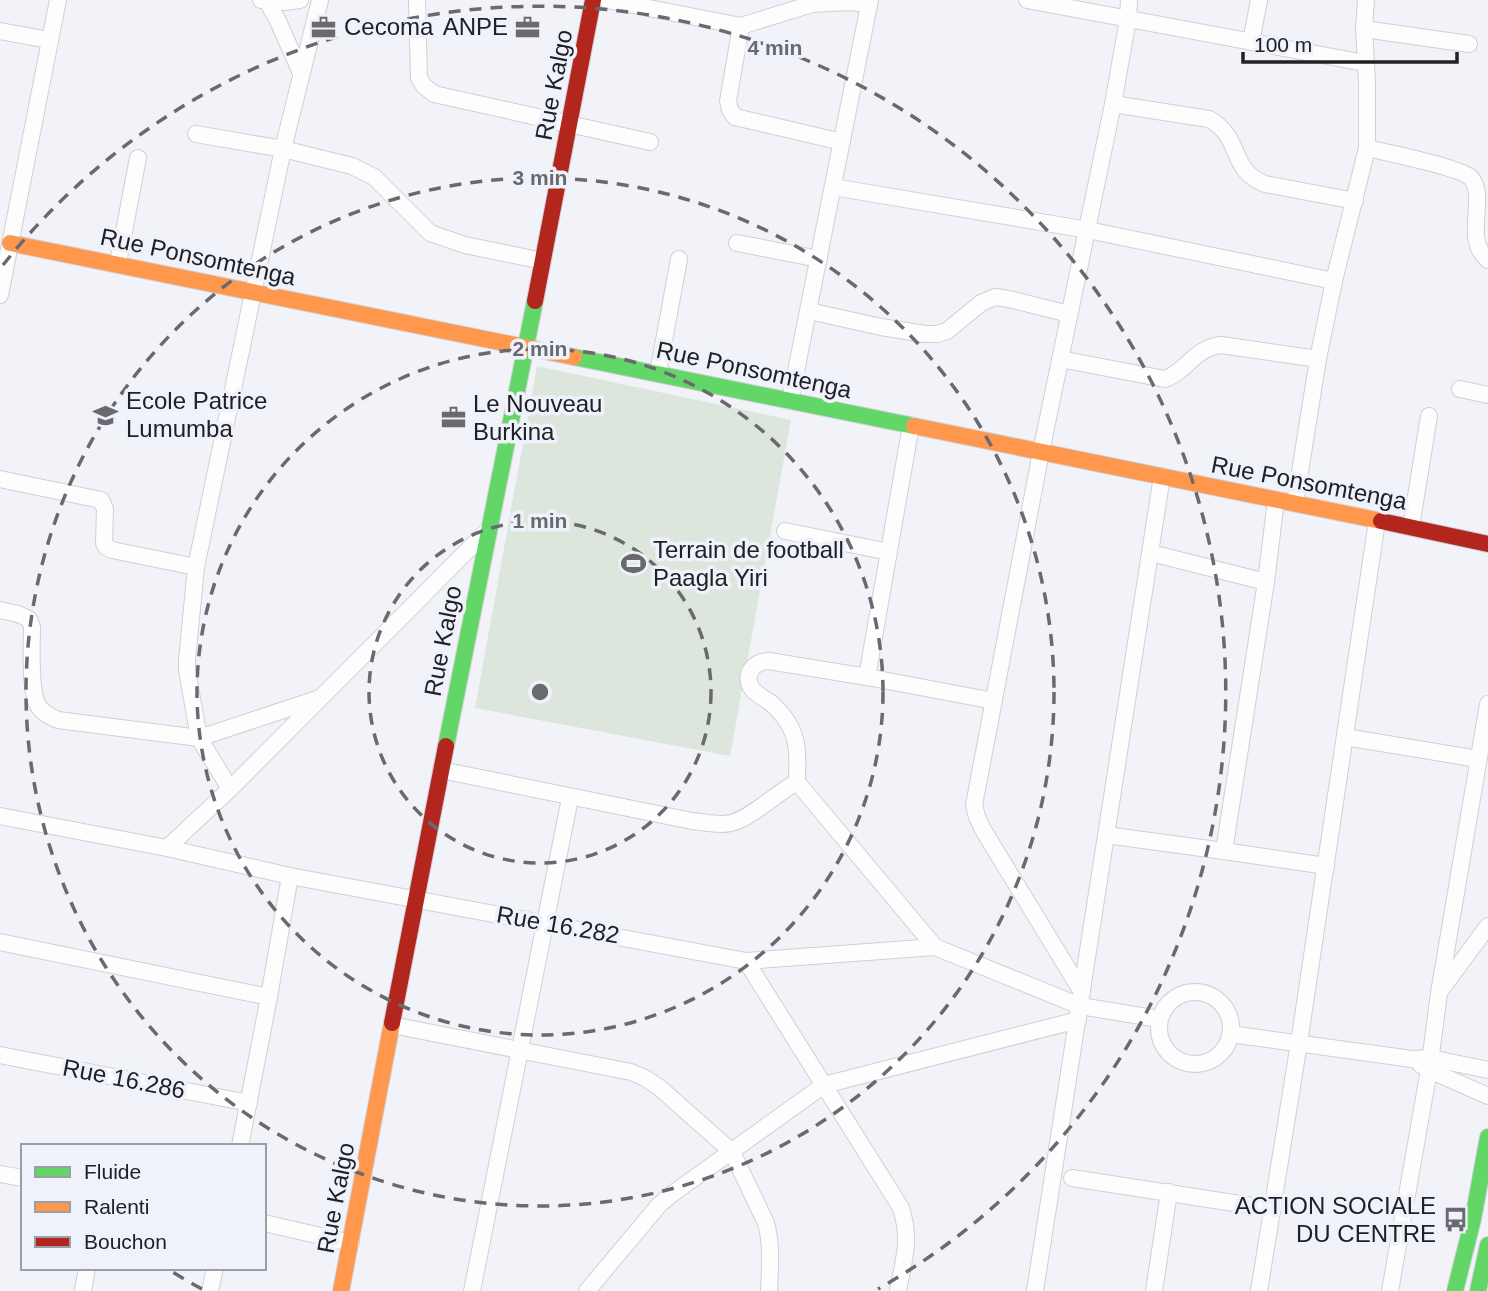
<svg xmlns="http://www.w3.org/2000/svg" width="1488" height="1291" viewBox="0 0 1488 1291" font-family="Arial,sans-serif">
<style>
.green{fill:#dde6dd}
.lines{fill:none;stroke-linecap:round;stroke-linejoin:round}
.street-casing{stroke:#cfd0d4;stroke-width:18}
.fast-casing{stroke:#cfd0d4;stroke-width:18}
.slow-casing{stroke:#cfd0d4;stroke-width:18}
.jam-casing{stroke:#cfd0d4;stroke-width:18}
.street{stroke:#fdfdfe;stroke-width:16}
.fast{stroke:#63d668;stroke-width:16}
.slow{stroke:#ff974d;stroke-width:16}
.jam{stroke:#b3261e;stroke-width:16}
.ring{fill:none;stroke:#6a6a6e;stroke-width:3.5;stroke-dasharray:12 9}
.labels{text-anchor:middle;stroke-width:7;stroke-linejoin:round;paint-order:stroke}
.poi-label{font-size:24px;fill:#202124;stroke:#eff1fb;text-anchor:start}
.street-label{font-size:24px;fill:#202124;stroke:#eff1fb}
.centre{fill:#6a6a6e;stroke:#eff1fb;stroke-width:3.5}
.ring-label{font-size:21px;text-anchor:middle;font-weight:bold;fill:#6a6a6e;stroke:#eff1fb;stroke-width:7;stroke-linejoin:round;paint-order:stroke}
</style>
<rect width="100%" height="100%" fill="#f2f3f8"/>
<polygon class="green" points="537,366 791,420 730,756 475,708"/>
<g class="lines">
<defs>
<g id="street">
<polyline points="261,0 284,2 300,0"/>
<polyline points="320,0 283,149 196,567 187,660 187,670 199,738 320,698"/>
<polyline points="417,0 419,78 424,86 434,94 650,142"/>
<polyline points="607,0 741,26 812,4 850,2 869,4"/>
<polyline points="1027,0 1365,63"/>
<polyline points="267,1 278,21 301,73"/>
<polyline points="741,26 728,101 730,110 735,117 842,142"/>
<polyline points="1364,29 1469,44"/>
<polyline points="0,31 49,40"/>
<polyline points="1251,42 1259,0"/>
<path d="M1113 104 1209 119C1212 121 1216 123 1219 126 1240 144 1232 171 1265 184L1355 201"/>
<polyline points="196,134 283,149 352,166 374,177 430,233 465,245 543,261"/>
<path d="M1367 148C1385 152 1462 168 1471 178 1488 199 1462 238 1488 260"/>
<polyline points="833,187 1088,230 1334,281"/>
<polyline points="737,243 819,259"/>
<polyline points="118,263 138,158"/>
<polyline points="0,295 58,0"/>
<polyline points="809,311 881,327 925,334 937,334 947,331 981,303 995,297 1009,299 1069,314"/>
<path d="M1060 359 1165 379C1186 372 1194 348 1221 345L1318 359"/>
<polyline points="658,373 679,259"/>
<polyline points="1460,389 1488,395"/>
<polyline points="790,401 870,0"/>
<polyline points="0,479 101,500 105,509 104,543 106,547 112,550 196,567"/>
<polyline points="1295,503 1318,359 1334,281 1367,148 1367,82 1364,29 1366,0"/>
<polyline points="1411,527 1429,416"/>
<polyline points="785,531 889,552"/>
<polyline points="1151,553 1266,582"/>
<path d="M0 610 18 614 29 619 32 627C32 645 29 693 39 707 44 714 51 717 58 720L199 738 230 789"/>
<polyline points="867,677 911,425"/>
<polyline points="1345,737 1478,759"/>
<path d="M441 770 692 821C705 822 719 826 731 823 750 819 778 792 797 782L935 947"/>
<path d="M797 782C797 766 799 748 793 733 789 722 780 711 771 703 765 699 758 695 753 690 742 676 753 661 769 661L867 677 994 701"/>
<path d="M0 816 167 848 290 876 746 961 901 1208C911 1240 904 1259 898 1291"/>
<polyline points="1106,835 1224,851 1326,866"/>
<polyline points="167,848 230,789 488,530"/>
<polyline points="1224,851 1266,582 1276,500"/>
<polyline points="0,942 269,997"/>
<polyline points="746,961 935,947 1080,1006 1159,1019"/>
<polyline points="1440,991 1488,926"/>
<polyline points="1082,992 982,828 977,817 974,805 1041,452 1113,104 1128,19 1129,0"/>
<circle cx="1195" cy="1028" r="36"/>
<path d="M392 1025 631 1072 645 1078 660 1088 732 1152 766 1223C772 1245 770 1268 769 1291"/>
<polyline points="1230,1034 1412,1059 1430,1058 1488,1070"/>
<polyline points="0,1055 249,1103"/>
<polyline points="1420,1064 1429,1070 1488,1096"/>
<polyline points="240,1146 269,997 290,876"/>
<polyline points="0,1174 23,1178"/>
<polyline points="1072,1178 1273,1209"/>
<polyline points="264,1223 351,1243"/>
<polyline points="83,1291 87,1268"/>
<polyline points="210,1291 215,1268"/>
<polyline points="472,1291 570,798"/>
<polyline points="587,1291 659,1205 672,1194 824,1085 1078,1020"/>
<polyline points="1035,1291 1162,476"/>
<polyline points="1154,1291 1169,1192"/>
<polyline points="1259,1291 1299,1043 1377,521"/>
<polyline points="1390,1291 1429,1070 1439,993 1488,704"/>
</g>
<g id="fast">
<polyline points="574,357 914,426"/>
<polyline points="446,746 535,301"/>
<polyline points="1455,1291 1473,1219 1488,1137"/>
<polyline points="1478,1291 1488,1245"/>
</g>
<g id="slow">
<polyline points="10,243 574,357"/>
<polyline points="914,426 1381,521"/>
<polyline points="341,1291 392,1023"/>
</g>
<g id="jam">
<polyline points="535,301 593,0"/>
<polyline points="1381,521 1488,544"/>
<polyline points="392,1023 446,746"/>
</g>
</defs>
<use href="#street" class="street-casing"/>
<use href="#fast" class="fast-casing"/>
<use href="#slow" class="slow-casing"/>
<use href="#jam" class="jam-casing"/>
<use href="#street" class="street"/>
<use href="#fast" class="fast"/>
<use href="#slow" class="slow"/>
<use href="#jam" class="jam"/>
</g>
<g class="ring">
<circle cx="540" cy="692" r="171"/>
<circle cx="540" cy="692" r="343"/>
<circle cx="540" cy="692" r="514"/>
<path d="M202 1289A686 686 0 0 1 171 1271M3 265A686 686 0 1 1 878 1289"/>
</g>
<defs>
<symbol id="office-bare" viewBox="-9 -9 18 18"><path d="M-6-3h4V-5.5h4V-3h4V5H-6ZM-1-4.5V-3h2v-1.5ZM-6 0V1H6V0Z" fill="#6a6a6e" stroke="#eff1fb" stroke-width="2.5" paint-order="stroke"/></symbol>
<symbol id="school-bare" viewBox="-9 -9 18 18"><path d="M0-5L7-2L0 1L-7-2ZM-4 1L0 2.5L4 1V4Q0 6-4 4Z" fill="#6a6a6e" stroke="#eff1fb" stroke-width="2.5" paint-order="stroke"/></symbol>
<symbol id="stadium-bare" viewBox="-9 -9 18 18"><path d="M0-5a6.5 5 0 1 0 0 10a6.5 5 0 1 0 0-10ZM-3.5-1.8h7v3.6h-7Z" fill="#6a6a6e" stroke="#eff1fb" stroke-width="2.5" paint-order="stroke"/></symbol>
<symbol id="bus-bare" viewBox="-9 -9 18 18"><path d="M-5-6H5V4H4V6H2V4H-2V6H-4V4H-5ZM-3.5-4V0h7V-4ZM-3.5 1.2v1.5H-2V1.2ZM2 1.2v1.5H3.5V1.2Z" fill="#6a6a6e" stroke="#eff1fb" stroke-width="2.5" paint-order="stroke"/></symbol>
</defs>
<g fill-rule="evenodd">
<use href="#office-bare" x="306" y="10" width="35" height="35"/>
<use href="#office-bare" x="510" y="10" width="35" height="35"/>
<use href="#school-bare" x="88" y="398" width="35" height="35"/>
<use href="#office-bare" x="436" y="400" width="35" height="35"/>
<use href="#stadium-bare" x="616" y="546" width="35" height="35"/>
<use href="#bus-bare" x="1438" y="1202" width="35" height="35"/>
</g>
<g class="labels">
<g class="poi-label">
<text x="344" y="35">Cecoma</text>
<text x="508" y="35" text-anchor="end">ANPE</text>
<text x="126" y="409">Ecole Patrice<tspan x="126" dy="28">Lumumba</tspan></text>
<text x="473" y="412">Le Nouveau<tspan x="473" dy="28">Burkina</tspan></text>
<text x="653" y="558">Terrain de football<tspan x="653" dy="28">Paagla Yiri</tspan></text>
<text x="1436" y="1214" text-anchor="end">ACTION SOCIALE<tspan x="1436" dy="28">DU CENTRE</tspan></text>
</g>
<g class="street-label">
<text transform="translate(554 85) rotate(-79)" y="8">Rue Kalgo</text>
<text transform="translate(198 257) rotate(12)" y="8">Rue Ponsomtenga</text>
<text transform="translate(754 370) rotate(12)" y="8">Rue Ponsomtenga</text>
<text transform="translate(1309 483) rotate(11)" y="8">Rue Ponsomtenga</text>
<text transform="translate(443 641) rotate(-79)" y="8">Rue Kalgo</text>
<text transform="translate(558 925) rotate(10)" y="8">Rue 16.282</text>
<text transform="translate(124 1079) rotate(11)" y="8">Rue 16.286</text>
<text transform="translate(336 1198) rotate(-79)" y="8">Rue Kalgo</text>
</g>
</g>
<circle cx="540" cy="692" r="10" class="centre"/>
<g class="ring-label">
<text x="775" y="55">4 min</text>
<text x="540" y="185">3 min</text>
<text x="540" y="356">2 min</text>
<text x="540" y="528">1 min</text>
</g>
<rect x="21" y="1144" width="245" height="126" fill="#eff1fb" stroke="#9c9ea5" stroke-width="2"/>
<rect x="35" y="1167" width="35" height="10" fill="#63d668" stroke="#9c9ea5" stroke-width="2"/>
<text x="84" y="1179" font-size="21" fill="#202124">Fluide</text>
<rect x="35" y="1202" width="35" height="10" fill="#ff974d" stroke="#9c9ea5" stroke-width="2"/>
<text x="84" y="1214" font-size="21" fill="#202124">Ralenti</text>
<rect x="35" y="1237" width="35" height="10" fill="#b3261e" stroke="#9c9ea5" stroke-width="2"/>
<text x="84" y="1249" font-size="21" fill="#202124">Bouchon</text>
<path d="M1243 52v10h214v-10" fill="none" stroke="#202124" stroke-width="3.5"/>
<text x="1254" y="52" font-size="21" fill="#202124" stroke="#eff1fb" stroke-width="5" paint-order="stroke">100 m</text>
</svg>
